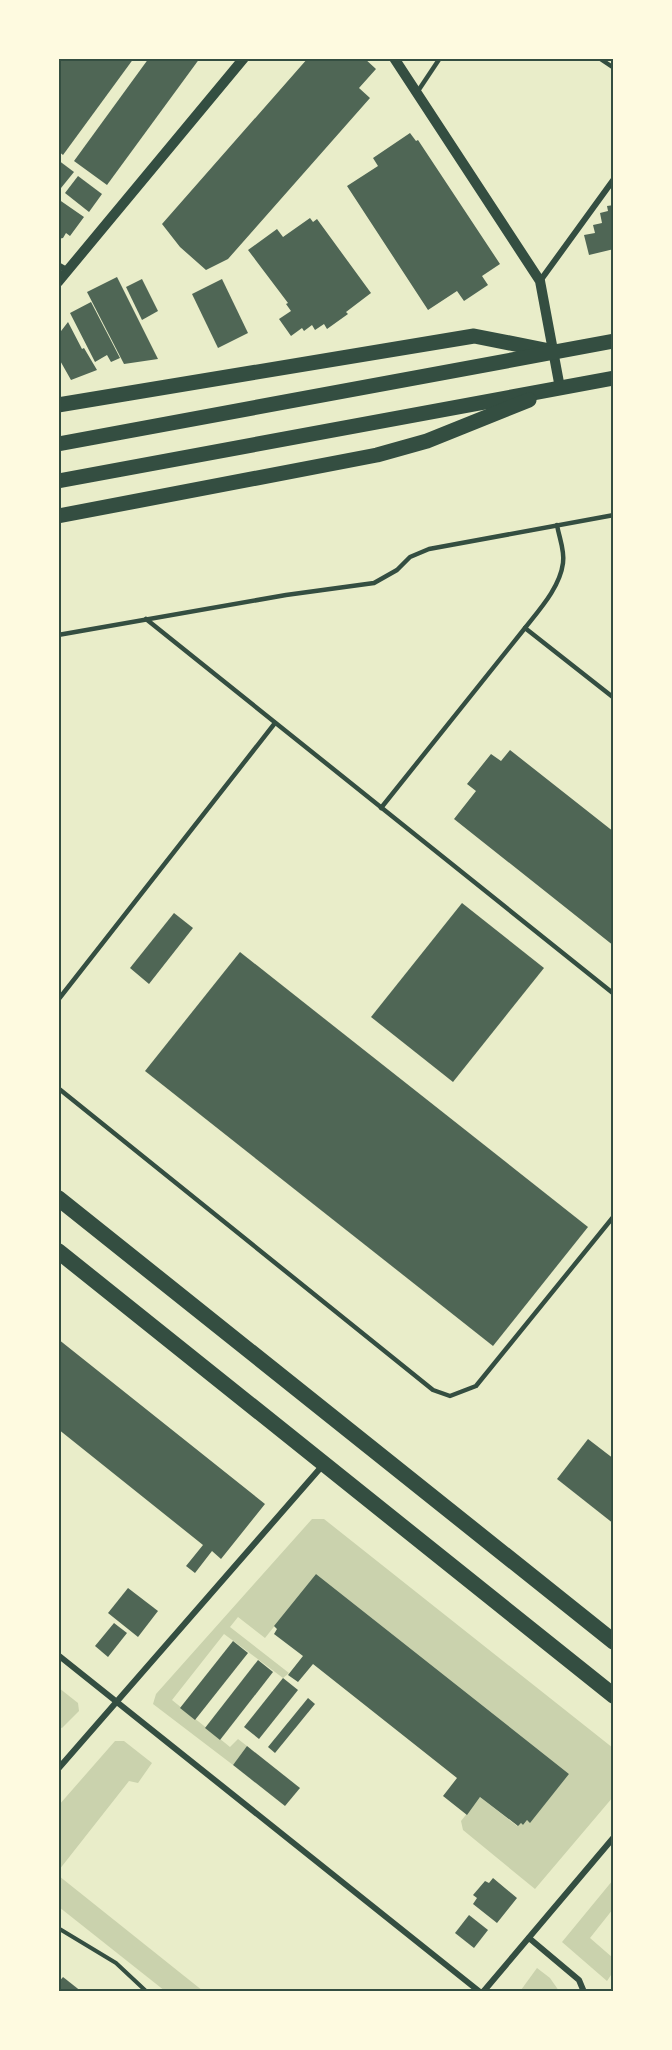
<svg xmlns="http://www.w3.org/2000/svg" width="672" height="2050" viewBox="0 0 672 2050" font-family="'Space Grotesk',sans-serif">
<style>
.green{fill:#cad2ad}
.building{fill:#4f6655}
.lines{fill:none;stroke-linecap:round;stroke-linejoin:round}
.path{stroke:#344e41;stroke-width:4}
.service{stroke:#344e41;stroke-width:4.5}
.minor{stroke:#344e41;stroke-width:6}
.tertiary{stroke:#344e41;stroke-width:10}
.primary{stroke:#344e41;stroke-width:15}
.trunk{stroke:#344e41;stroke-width:16}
.neatline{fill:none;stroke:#344e41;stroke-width:2}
</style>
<rect width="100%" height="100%" fill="#e9edc9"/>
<g class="green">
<polygon points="312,1519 324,1519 613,1748 613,1797 535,1889 463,1830 461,1821 480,1797 517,1826 521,1823 523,1825 527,1820 530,1822 569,1774 316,1574 265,1638 238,1617 230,1627 289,1673 283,1678 224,1634 172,1700 230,1747 238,1739 247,1746 233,1765 153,1704 156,1694"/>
<polygon points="59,1688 78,1703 79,1711 62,1728 59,1727"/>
<polygon points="115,1741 124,1741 152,1763 138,1783 129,1781 59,1870 59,1805"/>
<polygon points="59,1876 203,1991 165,1991 59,1907"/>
<polygon points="613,1880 613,1897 612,1899 613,1909 590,1938 613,1958 613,1972 607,1981 562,1942"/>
<polygon points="537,1968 550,1978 559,1991 523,1992 521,1990"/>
</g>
<g class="building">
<polygon points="58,58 134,58 63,155 58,151"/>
<polygon points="149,58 200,58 107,185 74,161"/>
<polygon points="308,58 364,58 376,69 359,88 370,98 228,259 206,270 180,247 162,224"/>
<polygon points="410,133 416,141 418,140 500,264 482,276 488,285 464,301 457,291 428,310 347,186 378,166 373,158"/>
<polygon points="58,160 74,172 61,188 58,186"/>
<polygon points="78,176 102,194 89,212 65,193"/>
<polygon points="58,199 84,217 70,236 66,233 63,238 58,239"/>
<polygon points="614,205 614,249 589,255 584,235 595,233 593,225 602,223 600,213 608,211 607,206"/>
<polygon points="310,218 313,222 317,219 371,293 346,312 348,314 327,329 324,324 315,330 312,325 304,331 302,328 291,336 279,319 291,311 286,304 288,303 248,250 277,229 283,237"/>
<polygon points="117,277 158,359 124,364 87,292"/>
<polygon points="142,279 158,311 142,320 126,287"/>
<polygon points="222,279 248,333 218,348 192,294"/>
<polygon points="91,302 120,358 111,362 107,355 95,362 70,313"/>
<polygon points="68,322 82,349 84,348 97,370 71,380 58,357 58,335"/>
<polygon points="510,750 614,832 614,946 454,819 476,791 467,784 491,754 501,761"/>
<polygon points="462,903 544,968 453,1082 371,1017"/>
<polygon points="174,913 193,928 149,984 130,968"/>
<polygon points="240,952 588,1227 493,1346 145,1071"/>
<polygon points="58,1339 265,1504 221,1559 212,1551 195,1573 186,1566 203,1545 58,1429"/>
<polygon points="588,1439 614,1459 614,1524 557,1479"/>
<polygon points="316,1574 569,1774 530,1823 527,1820 523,1825 521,1823 518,1826 480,1797 467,1815 443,1796 457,1778 313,1664 298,1682 288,1675 303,1656 274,1634 277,1629 274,1626"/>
<polygon points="128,1588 158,1611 138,1637 108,1613"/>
<polygon points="114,1623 127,1633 108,1657 95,1646"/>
<polygon points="233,1641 248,1653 195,1720 180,1708"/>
<polygon points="258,1660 273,1672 220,1740 205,1728"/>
<polygon points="283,1678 298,1690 259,1739 244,1727"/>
<polygon points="308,1698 315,1704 275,1753 268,1747"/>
<polygon points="247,1746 300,1788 285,1806 233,1765"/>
<polygon points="493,1878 517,1898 497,1923 473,1904 477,1898 473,1895 485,1881 489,1883"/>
<polygon points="469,1915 488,1930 474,1948 455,1933"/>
<polygon points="63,1977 82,1992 58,1992 58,1983"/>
</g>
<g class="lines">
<polyline class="path" points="58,1928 116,1963 147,1992"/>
<g class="service">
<polyline points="599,58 614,68"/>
<polyline points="418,91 440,58"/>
<path d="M557 525C559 537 565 551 563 563 560 587 540 609 525 628L614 698"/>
<polyline points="146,619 614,994"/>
<polyline points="58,635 286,595 374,583 397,570 410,557 429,549 614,515"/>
<polyline points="381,808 525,628"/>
<polyline points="58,1000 275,723"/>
<polyline points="58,1088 433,1390 450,1396 476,1386 614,1216"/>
</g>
<g class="minor">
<polyline points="58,265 67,270"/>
<polyline points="540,281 614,179"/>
<polyline points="58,1655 480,1992"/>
<polyline points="58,1769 323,1465"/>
<polyline points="529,1938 579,1980 584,1992"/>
<polyline points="483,1992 614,1837"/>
</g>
<g class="tertiary">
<polyline points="394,58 540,281 560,388"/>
<polyline points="58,282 244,58"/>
</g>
<g class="primary">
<polyline points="58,405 474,336 545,350"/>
<polyline points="58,444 614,341"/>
<polyline points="58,481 614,378"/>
<polyline points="58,516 377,455 427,441 529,400"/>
</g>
<g class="trunk">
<polyline points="58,1198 614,1642"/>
<polyline points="58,1251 614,1696"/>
</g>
</g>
<rect width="672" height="2050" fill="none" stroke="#fefae0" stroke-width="120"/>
<rect x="60" y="60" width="552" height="1930" class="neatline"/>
</svg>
